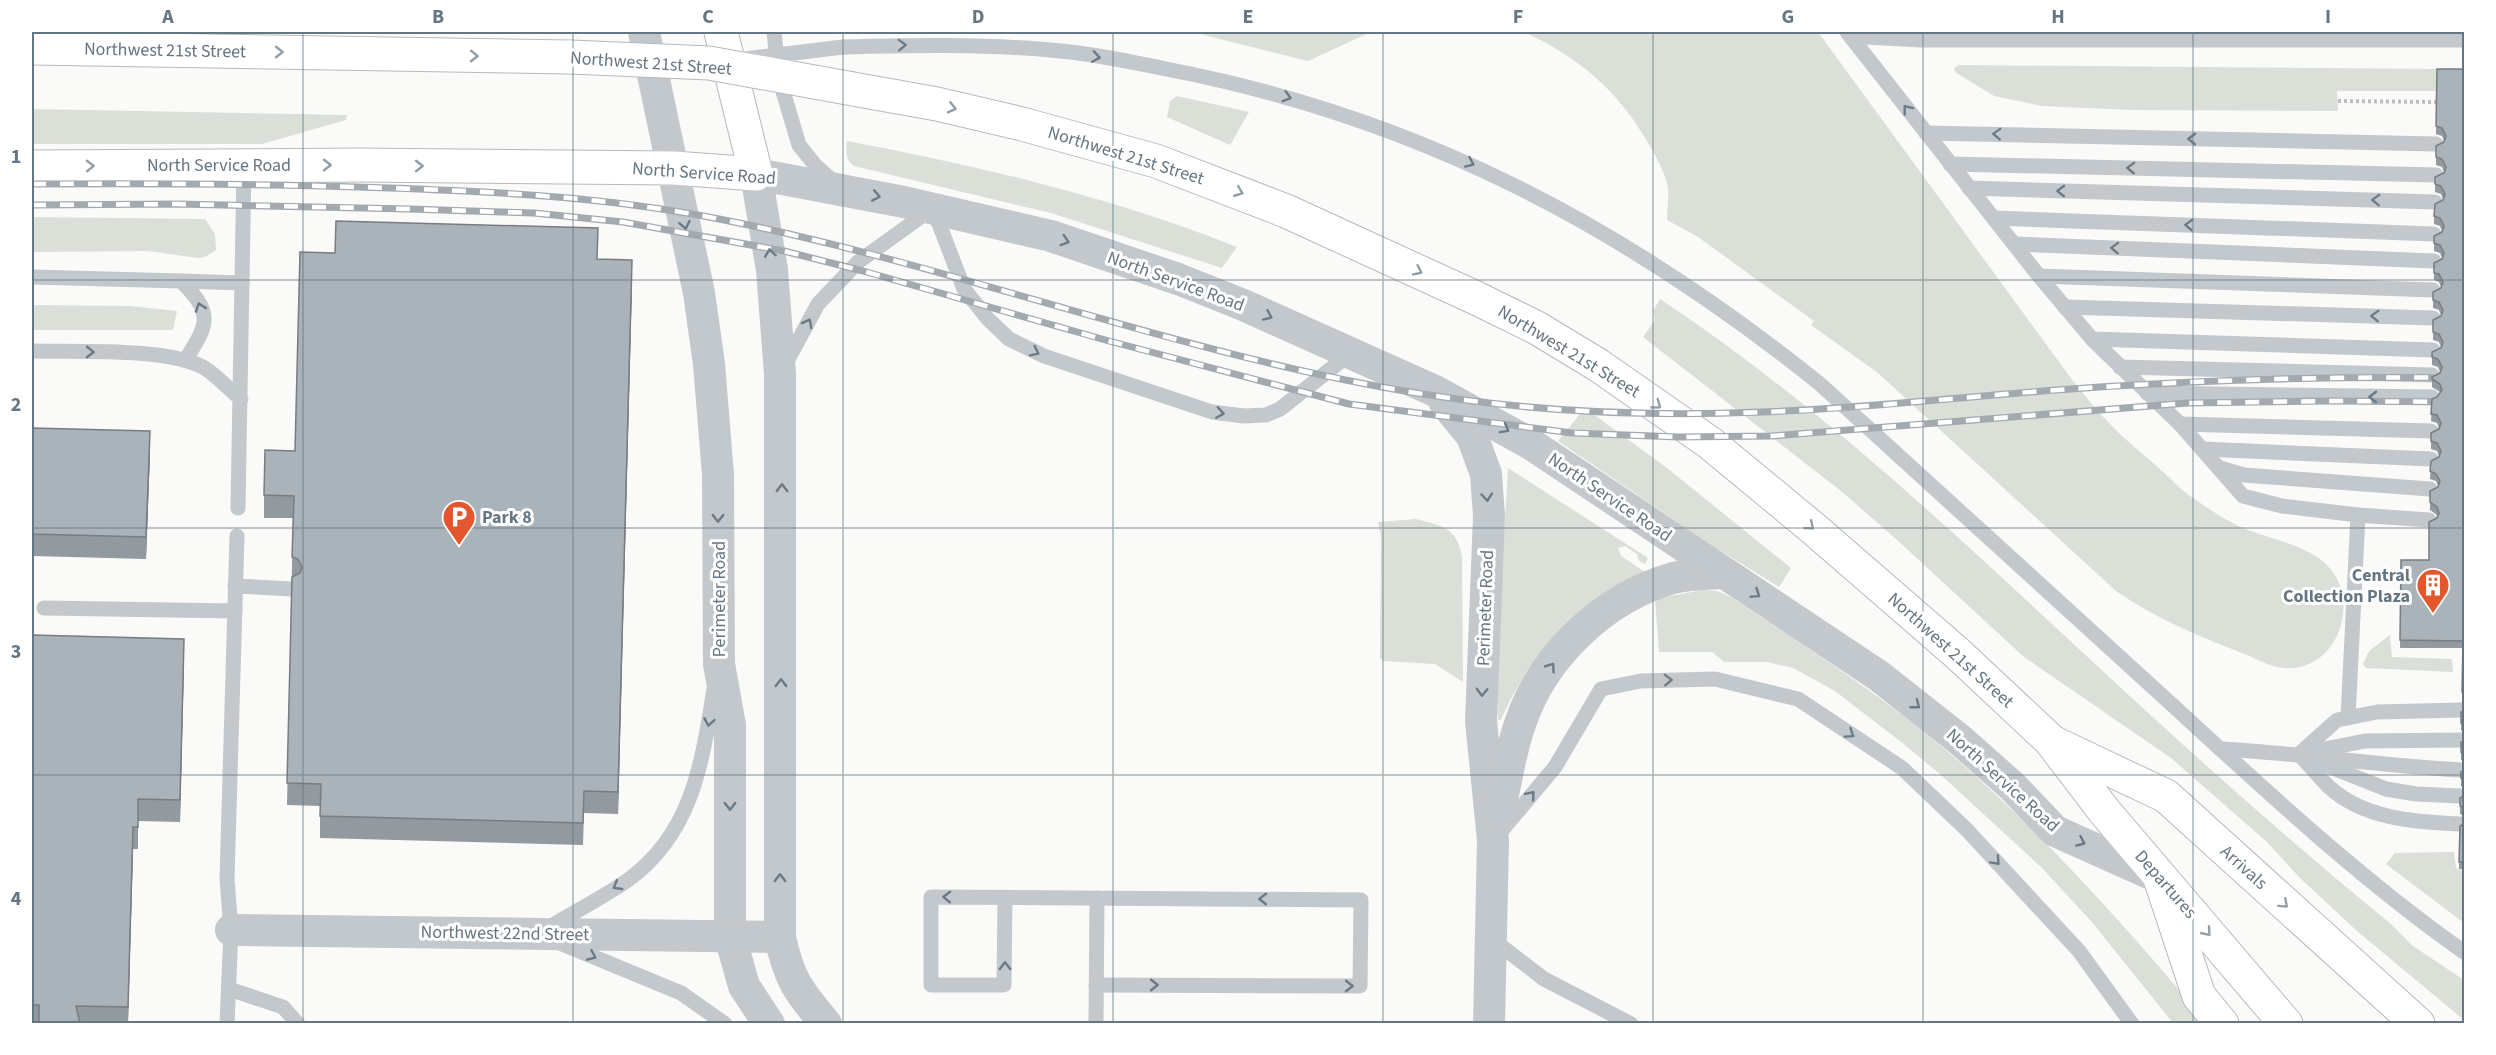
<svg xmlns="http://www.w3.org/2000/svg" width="2496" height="1055" viewBox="0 0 2496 1055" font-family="'Source Sans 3',sans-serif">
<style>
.green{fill:#dadfd7}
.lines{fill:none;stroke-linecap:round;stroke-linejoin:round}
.secondary-casing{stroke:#b3babf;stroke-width:35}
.primary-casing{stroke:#b5babe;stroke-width:35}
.path{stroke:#bbbfc2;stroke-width:4;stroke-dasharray:3 3;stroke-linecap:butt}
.lane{stroke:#c3c8cc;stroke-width:15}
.street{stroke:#c3c8cc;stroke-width:32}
.secondary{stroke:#fff;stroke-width:33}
.primary{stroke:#fff;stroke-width:33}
.rail-casing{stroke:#a2aab0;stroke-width:7}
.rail{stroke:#fff;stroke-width:4.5;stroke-dasharray:14;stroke-linecap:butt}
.primary-bridge-casing{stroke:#b5babe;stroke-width:35;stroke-linecap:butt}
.lane-bridge{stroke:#c3c8cc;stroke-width:15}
.primary-bridge{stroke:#fff;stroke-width:33}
.wall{fill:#929a9f}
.shaded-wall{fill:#777d82}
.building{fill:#aab3b9;stroke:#777d82;stroke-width:1.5}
.oneway{stroke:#6a7a87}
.oneway2{stroke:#939fa8}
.grid{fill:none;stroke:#657683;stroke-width:1.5;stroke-opacity:0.55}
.labels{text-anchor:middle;stroke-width:6;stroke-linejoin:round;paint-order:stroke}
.street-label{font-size:18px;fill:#657683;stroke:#fff}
.poi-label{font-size:18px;font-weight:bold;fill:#657683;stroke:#fff;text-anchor:start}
.neatline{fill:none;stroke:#657683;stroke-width:2}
.grid-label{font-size:20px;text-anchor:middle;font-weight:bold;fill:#657683}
</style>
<rect width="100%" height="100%" fill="#fafaf8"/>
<g class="green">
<polygon points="1192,32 1371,32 1308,61"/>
<path d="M1524 32H1818L2070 377C2083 393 2096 410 2111 425 2126 441 2145 455 2161 470 2172 480 2183 492 2196 500 2210 510 2227 521 2243 528 2280 544 2337 547 2343 599 2347 634 2323 671 2284 668 2270 667 2255 658 2242 653 2198 636 2155 618 2116 591L1878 373 1811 325 1814 321 1698 237 1667 220C1667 210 1669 199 1668 188 1666 175 1657 158 1650 146 1619 91 1580 58 1524 32Z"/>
<polygon points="1959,65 2437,69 2437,91 2337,91 2338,111 2132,110 2042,106 1994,96 1955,72 1954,68"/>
<polygon points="1177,96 1249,112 1230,145 1167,117 1170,101"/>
<polygon points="32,109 347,115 346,120 262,144 32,144"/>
<path d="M847 141C980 166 1111 197 1237 247L1222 268 1051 213 854 166C845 159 846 151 847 141Z"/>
<polygon points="32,217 205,219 215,234 216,250 205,257 198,258 148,251 32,252"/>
<path d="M1660 299C1817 403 1955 534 2093 662 2190 752 2288 840 2391 924L2413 946 2464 980V1020L2357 931 2300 878 2267 842 2171 758 2024 657 1896 539 1841 491 1643 337 1655 320 1653 311Z"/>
<polygon points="32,305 130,306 177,311 173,330 32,330"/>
<polygon points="1585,408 1667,468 1791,568 1779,587 1708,543 1558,441"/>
<path d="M1508 468 1648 558 1645 564 1639 561 1637 554 1625 546 1618 548 1621 556 1645 572C1581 596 1527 658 1501 720H1498L1497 652Z"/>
<path d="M1416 519C1442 526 1457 527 1462 557L1463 682 1435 664 1384 661 1380 658 1381 536 1378 522Z"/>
<path d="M1702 590 1717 591 1731 597C1794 639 1858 680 1918 727 2026 814 2118 917 2207 1023H2173L2091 921 2041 867 1941 775 1905 745 1835 691 1793 668 1767 662H1724L1712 652H1659L1655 599Z"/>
<polygon points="2390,635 2392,657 2452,659 2453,672 2366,668 2363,664 2369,651"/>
<polygon points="2454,852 2456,868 2464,871 2464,923 2386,864 2395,853"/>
</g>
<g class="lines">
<defs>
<g id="secondary">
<polyline points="32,167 360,165 674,168 756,174 721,32"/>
<polyline points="2160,878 2199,996 2222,1024"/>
</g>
<g id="primary">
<polyline points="32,48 571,57"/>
<polyline points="853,89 937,104 1022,124 1156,161 1286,211 1476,298 1537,328 1598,365 1710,443 1814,529 1957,653 2050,740 2105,812 2286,1024"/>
<polyline points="2054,743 2166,796 2418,1024"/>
</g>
</defs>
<use href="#secondary" class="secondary-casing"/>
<use href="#primary" class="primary-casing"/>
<polyline class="path" points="2338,101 2440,102"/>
<g class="lane">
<polyline points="774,32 779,78 799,145 815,165 834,182"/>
<polyline points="1847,32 2039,276 2092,339 2180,424 2243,496 2282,506 2358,515 2429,520"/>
<polyline points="1849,33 1866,37 1921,40 2464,40"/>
<path d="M843 47C913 45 981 44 1050 50 1089 53 1128 61 1166 69 1417 117 1622 225 1820 384 1936 489 2052 595 2168 701 2263 788 2359 878 2464 952"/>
<polyline points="1926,133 2436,144"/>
<polyline points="1950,164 2436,175"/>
<polyline points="1969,188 2435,202"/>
<polyline points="1994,218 2434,234"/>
<polyline points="2015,244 2434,261"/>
<polyline points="2039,276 2433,290"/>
<path d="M32 277 181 281C213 313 209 323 186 359"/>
<polyline points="181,281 242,283"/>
<polyline points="2065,307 2433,318"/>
<polyline points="2092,339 2433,350"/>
<path d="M32 351C73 352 172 347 206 369 218 377 230 390 241 399"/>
<polyline points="785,365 818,304 858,262 933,208 964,289 988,319 1009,339 1044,356 1212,412 1244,416 1266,415 1280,409 1351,353"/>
<polyline points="2120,367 2432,375"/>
<polyline points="2147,393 2432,397"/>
<polyline points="2180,424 2431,431"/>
<polyline points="2202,449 2431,459"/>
<polyline points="2220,468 2244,475 2430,489"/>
<polyline points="238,508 244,165"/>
<polyline points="235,586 292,589"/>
<polyline points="44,608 235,611"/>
<polyline points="2348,718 2358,515"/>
<path d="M2220 749C2301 753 2380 766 2461 770"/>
<polyline points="2314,751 2365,741 2461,740"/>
<path d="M2299 754C2309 765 2318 776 2328 786 2363 819 2415 822 2460 824"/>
<polyline points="2299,754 2337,720 2377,712 2462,710"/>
<polyline points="2313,760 2386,789 2416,794 2460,796"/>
<polyline points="1503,829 1555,767 1601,689 1641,681 1715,679 1798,699 1902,768 1967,830 2079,951 2132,1024"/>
<polyline points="1005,898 1004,985 931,985 931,897 1361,900 1360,986 1096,985"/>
<path d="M546 929C572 913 604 897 628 880 693 833 702 762 714 689"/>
<polyline points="1492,939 1544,979 1631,1024"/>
<polyline points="560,943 681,993 725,1024"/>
<polyline points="229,989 283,1007 298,1024"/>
<polyline points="227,1024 231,930 227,879 237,536"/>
<polyline points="1096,1024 1097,898"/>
</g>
<g class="street">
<polyline points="644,32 699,293 709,364 718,475 719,664 730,725 730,936 744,986 769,1024"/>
<polyline points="1445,403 1472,436 1486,474 1489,516 1481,721 1493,840 1489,1024"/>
<path d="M1499 813C1506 784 1510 752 1520 724 1543 655 1604 598 1673 578 1689 574 1707 574 1723 573"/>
<polyline points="231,930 780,937"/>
<path d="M826 1024C798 991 789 979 780 937V374L772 270 756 174 904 202 1051 236 1178 279 1241 304 1435 391 1531 444 1879 676 1960 740 2012 786 2055 831 2160 878"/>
</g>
<use href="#secondary" class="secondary"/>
<use href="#primary" class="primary"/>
<defs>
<g id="rail">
<path d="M32 184C151 183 270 184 390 188 506 192 620 198 734 222 979 272 1216 368 1465 400 1563 413 1663 416 1761 412 1860 409 1958 397 2057 390 2193 380 2328 376 2464 378"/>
<polyline points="32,205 177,204 409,209 534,213 623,222 784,251 863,271 1109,341 1349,404 1572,433 1679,437 1772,436 2188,403 2329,401 2464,402"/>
</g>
</defs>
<use href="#rail" class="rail-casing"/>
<use href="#rail" class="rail"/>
<defs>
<polyline id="primary-bridge" points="571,57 709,63 853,89"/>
</defs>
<use href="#primary-bridge" class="primary-bridge-casing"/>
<polyline class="lane-bridge" points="745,59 843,47"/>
<use href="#primary-bridge" class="primary-bridge"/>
</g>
<g class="wall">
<polygon points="2437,69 2464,69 2464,701 2462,700 2463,648 2400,648 2401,560 2429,560 2437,515 2430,510 2430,491 2438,487 2438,486 2436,481 2430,479 2431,461 2439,456 2437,451 2431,449 2431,433 2439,428 2437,423 2431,421 2432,399 2437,397 2440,392 2432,387 2432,377 2440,372 2438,367 2432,365 2432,352 2441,347 2439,342 2433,340 2433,332 2441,315 2439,310 2433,308 2433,292 2441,287 2439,282 2434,280 2434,263 2442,258 2440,253 2434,251 2434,236 2442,231 2440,226 2434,224 2434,216 2443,199 2441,194 2435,192 2435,177 2444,172 2442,167 2436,165 2436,146 2444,141 2442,136 2436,134"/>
<polygon points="598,259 632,282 618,814 584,813 583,845 320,838 320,806 287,805 293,518 264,518 264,495 295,451"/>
<polygon points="32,428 150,453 146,559 32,556"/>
<polygon points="32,635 184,661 180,822 138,821 138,849 133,849 128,1023 32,1023"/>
<polygon points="2464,711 2464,732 2461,730 2461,712"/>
<polygon points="2464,741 2464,761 2461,760 2461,742"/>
<polygon points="2464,770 2464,788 2461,786 2461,772"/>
<polygon points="2464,796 2464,816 2460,814 2460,798"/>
<polygon points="2464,824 2464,869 2459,869 2460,826"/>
</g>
<g class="shaded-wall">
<polygon points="632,260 632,282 618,814 618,792"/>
<polygon points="150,431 150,453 146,559 146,537"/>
<polygon points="184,639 184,661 180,822 180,800"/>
<polygon points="133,827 133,849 128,1023 128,1007"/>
</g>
<g class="building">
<polygon points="2437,69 2464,69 2464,693 2462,692 2463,641 2400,640 2401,560 2429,560 2429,522 2437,518 2439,513 2437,507 2430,502 2430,491 2438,487 2440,481 2436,474 2430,471 2431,461 2439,457 2441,451 2437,443 2431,441 2431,433 2439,429 2441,423 2437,415 2431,414 2432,399 2437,397 2442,390 2440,384 2432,379 2432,377 2440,373 2442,367 2438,359 2432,357 2432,352 2441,348 2443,342 2439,334 2433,332 2433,320 2441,316 2443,310 2439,302 2433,300 2433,292 2441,288 2443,282 2439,274 2434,273 2434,263 2442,259 2444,253 2440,245 2434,243 2434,236 2442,232 2444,226 2440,218 2434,216 2435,204 2443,200 2445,194 2441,186 2435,184 2435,177 2444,173 2446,167 2442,159 2436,157 2436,146 2444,142 2446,136 2442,128 2436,126"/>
<polygon points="336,221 598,228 597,259 632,260 618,792 584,791 583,823 320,816 321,784 287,783 292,577 300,573 302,567 298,559 292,557 294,496 264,495 265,450 295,451 300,252 335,253"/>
<polygon points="32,428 150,431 146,537 32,534"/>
<polygon points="32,635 184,639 180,800 138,799 138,827 133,827 128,1007 76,1006 80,1023 39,1023 39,1005 32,1005"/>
<polygon points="2464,711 2464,724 2461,723 2461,712"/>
<polygon points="2464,741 2464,754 2461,752 2461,742"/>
<polygon points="2464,770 2464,780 2461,778 2461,772"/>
<polygon points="2464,796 2464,808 2460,806 2460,798"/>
<polygon points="2464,824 2464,862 2459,862 2460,826"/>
</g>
<defs><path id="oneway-chevron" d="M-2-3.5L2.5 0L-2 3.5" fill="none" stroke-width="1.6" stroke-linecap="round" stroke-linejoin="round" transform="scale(1.5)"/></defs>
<g class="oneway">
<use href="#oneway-chevron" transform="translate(902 45) rotate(-2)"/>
<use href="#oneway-chevron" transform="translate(1096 57) rotate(9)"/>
<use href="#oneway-chevron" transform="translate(1287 97) rotate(16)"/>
<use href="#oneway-chevron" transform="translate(1907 109) rotate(-128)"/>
<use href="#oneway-chevron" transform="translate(1997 134) rotate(-178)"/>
<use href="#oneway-chevron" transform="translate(2192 139) rotate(-179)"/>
<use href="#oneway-chevron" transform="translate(1470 163) rotate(24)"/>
<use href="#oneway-chevron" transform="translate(2131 168) rotate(-178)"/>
<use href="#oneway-chevron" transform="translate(2061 191) rotate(-179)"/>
<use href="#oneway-chevron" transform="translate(876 196) rotate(11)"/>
<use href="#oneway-chevron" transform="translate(2376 200) rotate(-178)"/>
<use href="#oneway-chevron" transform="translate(685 225) rotate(78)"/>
<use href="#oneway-chevron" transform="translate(2189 225) rotate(-178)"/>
<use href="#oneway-chevron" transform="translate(1065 241) rotate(18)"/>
<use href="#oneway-chevron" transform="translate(2115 248) rotate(-178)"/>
<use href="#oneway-chevron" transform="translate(770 253) rotate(-98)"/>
<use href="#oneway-chevron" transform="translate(200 307) rotate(-109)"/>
<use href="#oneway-chevron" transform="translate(1268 316) rotate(24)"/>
<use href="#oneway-chevron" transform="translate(2375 316) rotate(-178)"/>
<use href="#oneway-chevron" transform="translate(808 323) rotate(-62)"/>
<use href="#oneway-chevron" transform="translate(90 352) rotate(1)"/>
<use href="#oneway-chevron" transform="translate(1035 352) rotate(26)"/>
<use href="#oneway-chevron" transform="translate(2373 397) rotate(-179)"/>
<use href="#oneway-chevron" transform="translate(1220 413) rotate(9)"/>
<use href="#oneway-chevron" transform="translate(1505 429) rotate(29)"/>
<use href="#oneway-chevron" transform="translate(782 488) rotate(-90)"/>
<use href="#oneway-chevron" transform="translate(1487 497) rotate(85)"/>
<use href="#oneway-chevron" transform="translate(718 518) rotate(90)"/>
<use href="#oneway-chevron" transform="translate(1756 594) rotate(34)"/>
<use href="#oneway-chevron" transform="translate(1551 667) rotate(-55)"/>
<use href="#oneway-chevron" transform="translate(1668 680) rotate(-2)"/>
<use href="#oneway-chevron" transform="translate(781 683) rotate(-90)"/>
<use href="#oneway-chevron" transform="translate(1482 692) rotate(92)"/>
<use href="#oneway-chevron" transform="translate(1916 705) rotate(38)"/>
<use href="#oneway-chevron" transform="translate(709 722) rotate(100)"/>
<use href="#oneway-chevron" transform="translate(1850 734) rotate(34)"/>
<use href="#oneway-chevron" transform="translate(1531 795) rotate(-50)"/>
<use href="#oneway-chevron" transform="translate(730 806) rotate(90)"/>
<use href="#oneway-chevron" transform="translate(2081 842) rotate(24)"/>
<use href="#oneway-chevron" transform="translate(1996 861) rotate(47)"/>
<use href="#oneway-chevron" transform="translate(780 878) rotate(-90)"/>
<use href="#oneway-chevron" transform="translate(617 886) rotate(150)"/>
<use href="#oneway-chevron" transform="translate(947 897) rotate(-179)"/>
<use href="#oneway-chevron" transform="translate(1263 899) rotate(-180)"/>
<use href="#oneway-chevron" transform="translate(592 956) rotate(23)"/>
<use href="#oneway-chevron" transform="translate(1005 966) rotate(-90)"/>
<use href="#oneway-chevron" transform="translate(1154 985)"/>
<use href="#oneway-chevron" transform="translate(1349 986)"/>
</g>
<g class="oneway2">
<use href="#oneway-chevron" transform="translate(279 52) rotate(1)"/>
<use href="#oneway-chevron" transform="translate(474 56) rotate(1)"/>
<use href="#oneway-chevron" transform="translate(952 108) rotate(13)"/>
<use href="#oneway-chevron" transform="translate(327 165)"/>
<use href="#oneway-chevron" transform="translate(90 166) rotate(-1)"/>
<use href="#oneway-chevron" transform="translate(419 166)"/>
<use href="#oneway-chevron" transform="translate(1239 192) rotate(22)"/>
<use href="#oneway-chevron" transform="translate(1418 271) rotate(25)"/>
<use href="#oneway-chevron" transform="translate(1657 405) rotate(36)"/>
<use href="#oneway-chevron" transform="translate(1810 526) rotate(40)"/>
<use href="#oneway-chevron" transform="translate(2284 904) rotate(42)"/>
<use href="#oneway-chevron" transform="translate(2207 932) rotate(49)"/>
</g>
<path class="grid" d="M303 32V1024M573 32V1024M843 32V1024M1113 32V1024M1383 32V1024M1653 32V1024M1923 32V1024M2193 32V1024M32 280H2464M32 528H2464M32 775H2464"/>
<defs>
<symbol id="parking-pin" viewBox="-11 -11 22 30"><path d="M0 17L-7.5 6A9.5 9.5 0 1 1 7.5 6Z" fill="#e4572e" stroke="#fff"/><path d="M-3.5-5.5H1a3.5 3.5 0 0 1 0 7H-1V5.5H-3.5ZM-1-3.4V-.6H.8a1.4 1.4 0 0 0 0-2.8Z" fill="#fff"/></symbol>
<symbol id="building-pin" viewBox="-11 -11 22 30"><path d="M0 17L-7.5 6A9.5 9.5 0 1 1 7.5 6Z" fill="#e4572e" stroke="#fff"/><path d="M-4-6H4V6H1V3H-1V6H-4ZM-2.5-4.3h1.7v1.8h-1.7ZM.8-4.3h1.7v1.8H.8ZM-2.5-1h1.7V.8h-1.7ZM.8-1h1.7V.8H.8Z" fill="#fff"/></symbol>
</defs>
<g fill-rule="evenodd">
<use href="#parking-pin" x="440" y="498" width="38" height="52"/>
<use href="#building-pin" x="2414" y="566" width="38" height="52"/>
</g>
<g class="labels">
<g class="street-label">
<text transform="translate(165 50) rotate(1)" y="6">Northwest 21st Street</text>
<text transform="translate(651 63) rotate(4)" y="6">Northwest 21st Street</text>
<text transform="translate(1126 155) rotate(17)" y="6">Northwest 21st Street</text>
<text x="219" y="171">North Service Road</text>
<text transform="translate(704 173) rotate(4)" y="6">North Service Road</text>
<text transform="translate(1176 281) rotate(20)" y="6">North Service Road</text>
<text transform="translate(1569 351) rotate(31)" y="6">Northwest 21st Street</text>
<text transform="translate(1610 497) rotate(34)" y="6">North Service Road</text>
<text transform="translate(719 599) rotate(-90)" y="6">Perimeter Road</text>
<text transform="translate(1485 608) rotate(-88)" y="6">Perimeter Road</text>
<text transform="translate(1951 650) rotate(42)" y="6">Northwest 21st Street</text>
<text transform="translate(2003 780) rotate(42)" y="6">North Service Road</text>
<text transform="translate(2244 867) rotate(42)" y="6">Arrivals</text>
<text transform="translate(2166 884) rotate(49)" y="6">Departures</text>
<text transform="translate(505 933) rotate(1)" y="6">Northwest 22nd Street</text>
</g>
<g class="poi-label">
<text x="482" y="523">Park 8</text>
<text x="2410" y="581" text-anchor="end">Central<tspan x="2410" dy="21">Collection Plaza</tspan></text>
</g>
</g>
<rect width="2496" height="1055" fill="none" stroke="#ffffff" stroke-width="66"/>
<rect x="33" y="33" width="2430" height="989" class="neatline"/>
<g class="grid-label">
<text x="168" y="23">A</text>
<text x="438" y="23">B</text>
<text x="708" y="23">C</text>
<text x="978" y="23">D</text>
<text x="1248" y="23">E</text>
<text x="1518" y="23">F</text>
<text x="1788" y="23">G</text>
<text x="2058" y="23">H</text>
<text x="2328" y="23">I</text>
<text x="16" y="163">1</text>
<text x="16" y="411">2</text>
<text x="16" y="658">3</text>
<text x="16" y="905">4</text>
</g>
</svg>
